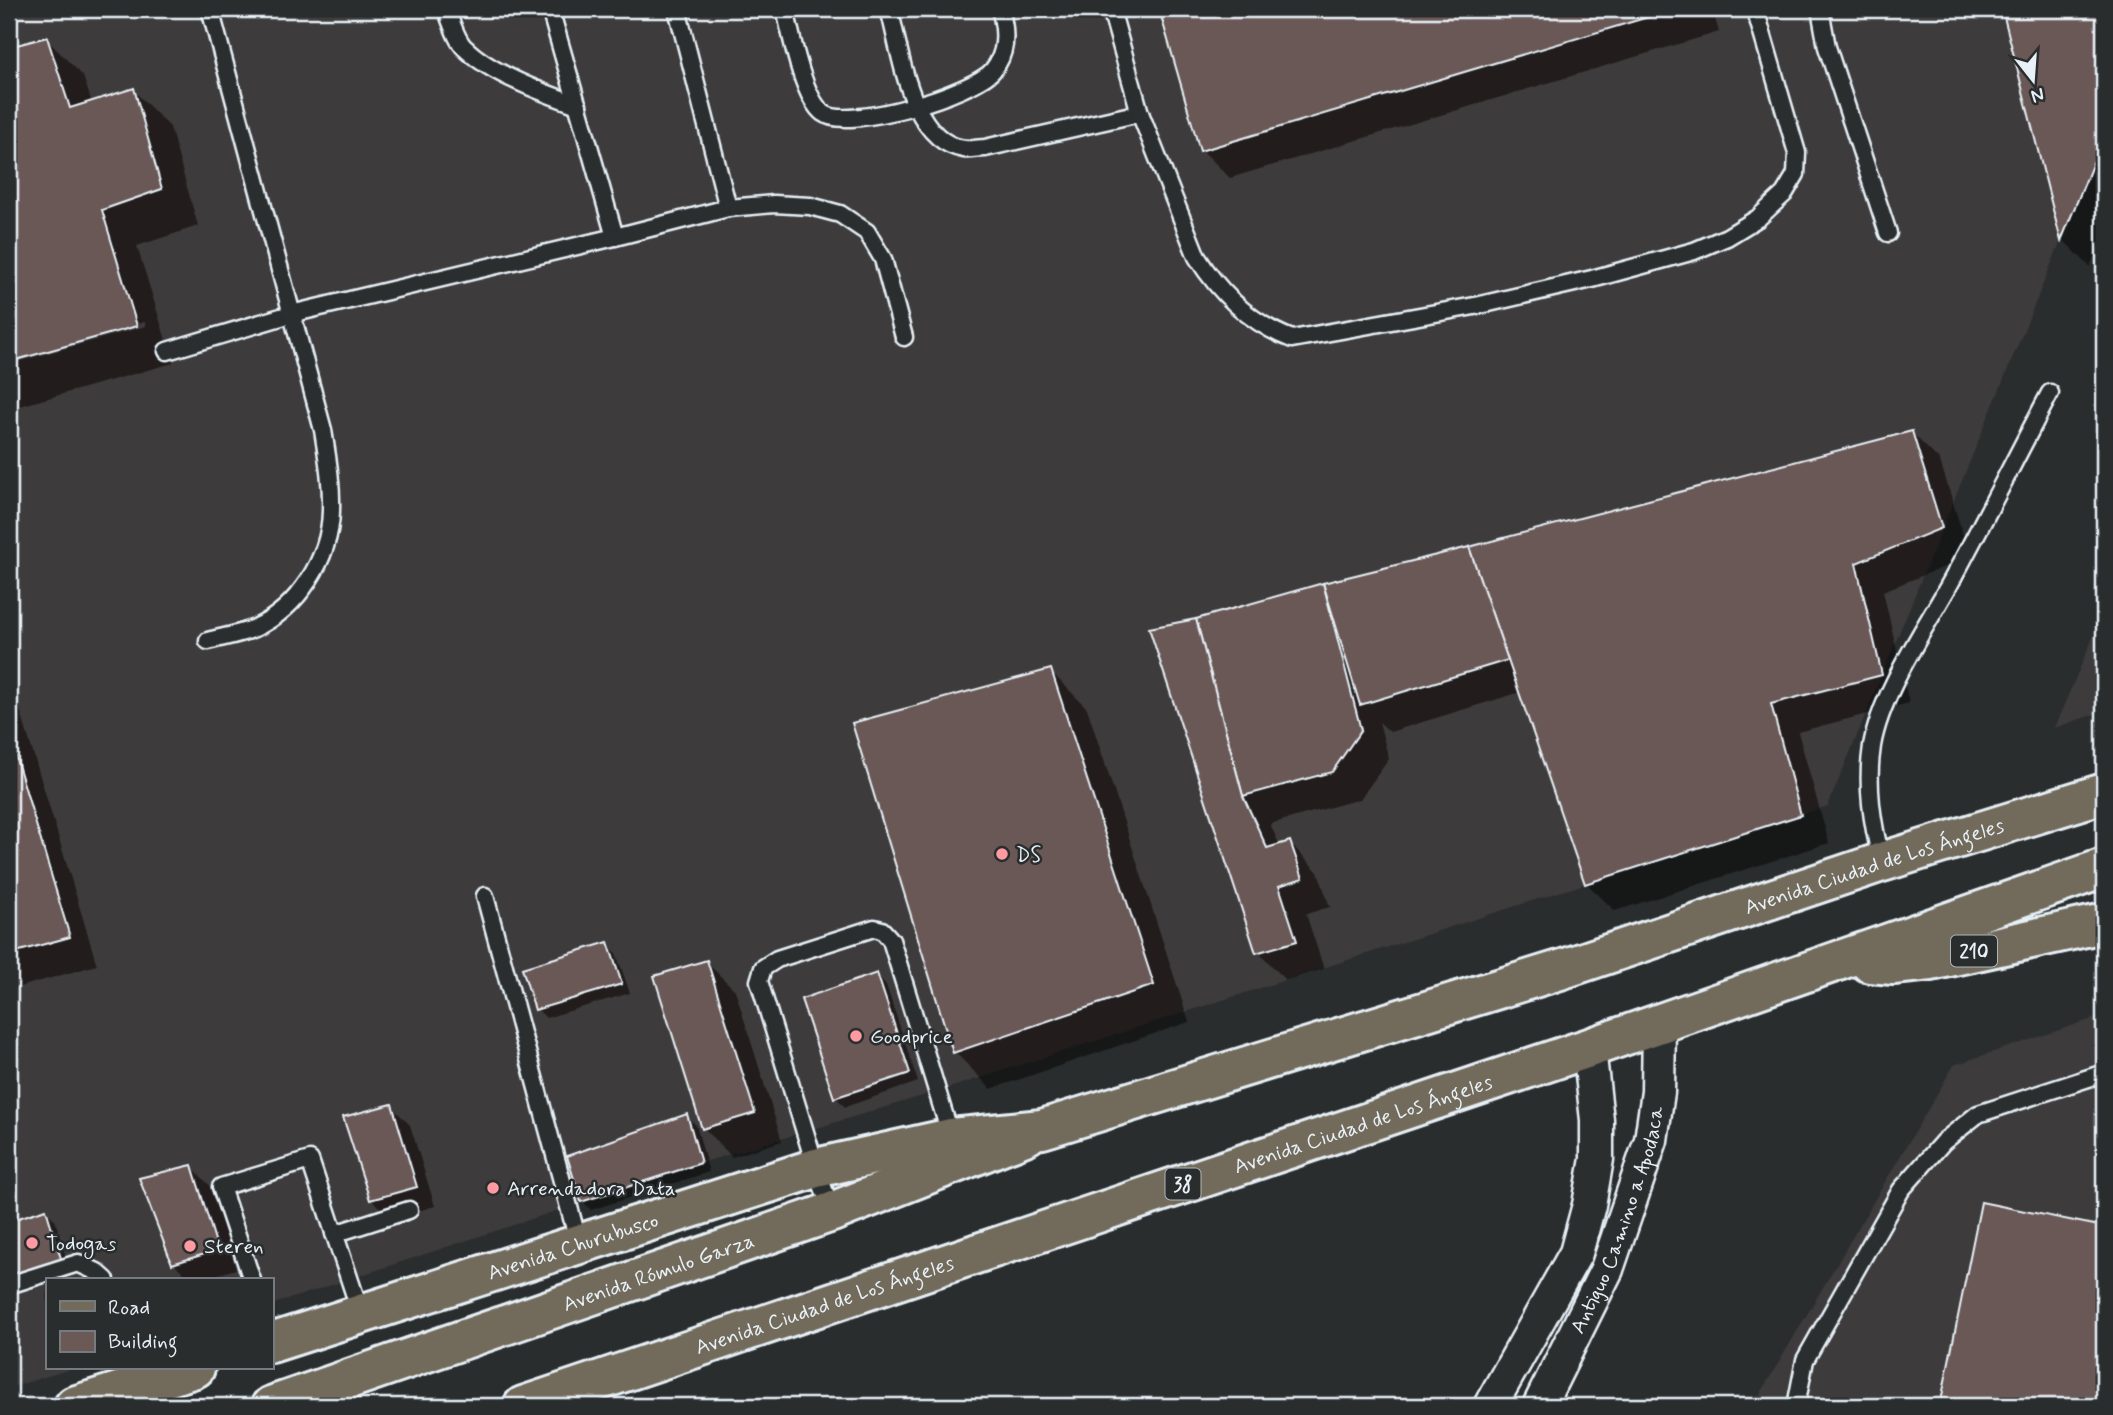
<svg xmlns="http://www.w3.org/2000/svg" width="2113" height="1415" viewBox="0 0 2113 1415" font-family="Mynerve,sans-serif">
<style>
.built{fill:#3e3a3a}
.shadow{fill:#0007}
.building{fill:#6b5956;stroke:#e8f1f8;stroke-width:2}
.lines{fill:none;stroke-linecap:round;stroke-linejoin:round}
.service-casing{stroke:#e8f1f8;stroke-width:21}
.minor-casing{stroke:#e8f1f8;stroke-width:37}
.primary-casing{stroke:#e8f1f8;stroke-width:44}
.trunk-casing{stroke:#e8f1f8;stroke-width:44}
.service{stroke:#2a2d2e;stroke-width:16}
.minor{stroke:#2a2d2e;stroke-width:32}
.primary{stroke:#726b5a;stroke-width:38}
.trunk{stroke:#726b5a;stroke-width:38}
.poi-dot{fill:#ff9aa2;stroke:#2a2d2e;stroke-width:2.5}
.labels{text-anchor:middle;stroke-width:5;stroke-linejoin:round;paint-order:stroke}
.shield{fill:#2a2d2e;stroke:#afb6bb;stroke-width:2}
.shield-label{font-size:19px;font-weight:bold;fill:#e8f1f8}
.poi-label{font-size:21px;fill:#e8f1f8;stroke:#2a2d2e;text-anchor:start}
.street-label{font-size:21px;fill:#e8f1f8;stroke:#2a2d2e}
</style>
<rect width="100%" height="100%" fill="#2a2d2e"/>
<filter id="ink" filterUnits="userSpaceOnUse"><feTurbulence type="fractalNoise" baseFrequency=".0143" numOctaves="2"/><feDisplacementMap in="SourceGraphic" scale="14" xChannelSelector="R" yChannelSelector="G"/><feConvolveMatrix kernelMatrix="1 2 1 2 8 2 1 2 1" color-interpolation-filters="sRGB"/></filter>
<g filter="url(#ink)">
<g class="built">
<polygon points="9,9 2104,9 2104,136 1828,806 952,1087 701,1163 271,1305 271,1280 47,1280 47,1368 74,1368 9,1388"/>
<polygon points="2104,612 2104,711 2054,728"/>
<polygon points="2104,1015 2104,1406 1753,1406 1954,1065"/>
</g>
<g class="shadow">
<polygon points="1161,9 1712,9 1719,32 1230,178 1202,150"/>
<polygon points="2004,9 2104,9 2104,232 2090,267 2063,240"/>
<polygon points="46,39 83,76 92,103 133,90 170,127 198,226 137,246 173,363 9,409 9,364 146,326 145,322 9,361 9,49"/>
<polygon points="1912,433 1940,461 1970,557 1883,591 1909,703 1798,732 1829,843 1615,911 1586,883 1521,692 1390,732 1379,722 1389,759 1360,799 1270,824 1280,846 1290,843 1318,872 1330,907 1306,914 1324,969 1286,980 1258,952 1196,620 1323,585 1471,549"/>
<polygon points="1050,671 1087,708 1189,1022 991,1089 955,1052"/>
<polygon points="9,673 97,965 9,990"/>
<polygon points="607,944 616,953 630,993 546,1018 537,1009"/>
<polygon points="706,962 735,990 782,1141 732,1157 704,1128 657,977"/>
<polygon points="877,975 886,985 918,1082 845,1107 836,1097"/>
<polygon points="391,1106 410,1125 435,1206 391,1219 372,1200 345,1118"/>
<polygon points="686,1116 696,1125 709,1172 591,1210 582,1201"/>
<polygon points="191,1166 210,1186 236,1269 200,1280 190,1280 174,1263"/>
<polygon points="1982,1204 2104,1228 2104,1406 1942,1406"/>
<polygon points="46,1211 55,1220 71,1274 50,1280 10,1280 9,1222"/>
</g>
<g class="building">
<polygon points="1159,9 1675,9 1200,151"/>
<polygon points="2002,9 2104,9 2104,136 2061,241"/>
<polygon points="47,37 70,108 134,88 162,189 102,210 137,326 9,362 9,47"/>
<polygon points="1912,431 1942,528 1856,563 1882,675 1771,704 1801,815 1585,884 1469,547"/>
<polygon points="1469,547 1508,660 1360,705 1323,583"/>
<polygon points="1323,583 1361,730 1332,772 1243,796 1196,619"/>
<polygon points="1196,619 1243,796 1267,848 1290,841 1303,878 1279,886 1297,941 1256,953 1149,628"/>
<polygon points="1051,669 1154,985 953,1053 852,723"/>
<polygon points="9,735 70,937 9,954"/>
<polygon points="608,942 622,984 535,1010 522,968"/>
<polygon points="707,960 755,1113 702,1129 654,976"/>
<polygon points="877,973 910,1073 834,1098 801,999"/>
<polygon points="392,1104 417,1187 370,1200 343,1117"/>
<polygon points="687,1114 701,1163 581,1202 567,1156"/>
<polygon points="192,1165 218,1250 172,1264 139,1178"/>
<polygon points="1981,1202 2104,1227 2104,1406 1940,1406"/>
<polygon points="46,1209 63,1265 9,1281 9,1221"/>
</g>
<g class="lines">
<defs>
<g id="service">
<path d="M446 9C451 20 456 40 465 48 491 74 544 93 578 105"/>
<polyline points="550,9 615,237"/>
<polyline points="677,9 728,208"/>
<path d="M785 9C791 34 803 98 823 113 847 132 974 93 993 70 1008 52 1006 29 1000 9"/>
<path d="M889 9C901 52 910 141 964 149 970 150 978 148 985 148L1140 113"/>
<path d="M1111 9 1140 113 1197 257C1220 294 1250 323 1292 339L1480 305 1592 279 1694 251 1727 237 1758 218 1784 194 1796 174 1797 153 1755 9"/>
<polyline points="1820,9 1827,47 1888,233"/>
<polyline points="167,351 291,314 615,237 728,208 774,204 810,206 840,214 867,232 883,259 904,337"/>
<path d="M208 641C223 637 241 634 255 628 298 608 330 559 331 511 332 483 327 456 323 430L210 9"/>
<path d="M1882 862C1872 823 1866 785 1872 746 1881 692 1927 626 1953 578 1986 517 2017 455 2050 393"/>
<polyline points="485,896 579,1244"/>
<polyline points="832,1212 816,1168 759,981 763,968 777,959 874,928 882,930 891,940 952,1140"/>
<polyline points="334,1234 409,1210"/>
<polyline points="252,1280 221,1187 310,1160 361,1314"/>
<polyline points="9,1285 78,1263 97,1272 106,1280"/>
<polyline points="1796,1406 1805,1360 1901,1190 1943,1142 1978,1114 2104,1073"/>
</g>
<g id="minor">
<polyline points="1490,1406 1576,1253 1589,1205 1597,1159 1597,1120 1589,1048"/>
<path id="s1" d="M1539 1406 1607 1269 1651 1140 1658 1092 1659 1024"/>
</g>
<g id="primary">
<path id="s2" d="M271 1406 832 1212 1027 1135"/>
</g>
<g id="trunk">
<polyline points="1870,963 1893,965 1931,961 2104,923"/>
<path id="s3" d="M271 1343 816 1168 951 1138 1042 1129 1563 969 1882 862 2104 793"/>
<polyline points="74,1406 195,1368"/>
<path id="s4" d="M523 1406 1589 1048 2104 868"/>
</g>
</defs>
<use href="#service" class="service-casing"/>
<use href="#minor" class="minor-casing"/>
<use href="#primary" class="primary-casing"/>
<use href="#trunk" class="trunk-casing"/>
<use href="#service" class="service"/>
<use href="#minor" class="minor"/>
<use href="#primary" class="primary"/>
<use href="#trunk" class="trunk"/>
</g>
</g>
<g class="poi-dot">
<circle cx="1002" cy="854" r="7"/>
<circle cx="856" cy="1036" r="7"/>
<circle cx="493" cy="1188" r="7"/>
<circle cx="32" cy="1243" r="7"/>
<circle cx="190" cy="1246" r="7"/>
</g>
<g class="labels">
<g class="shield">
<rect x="1951" y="935.5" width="46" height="31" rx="5"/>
<rect x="1165.5" y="1168.5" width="35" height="31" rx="5"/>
</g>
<g class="shield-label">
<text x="1974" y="958">210</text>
<text x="1183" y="1191">38</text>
</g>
<g class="poi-label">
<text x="1016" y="861">DS</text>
<text x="870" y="1043">Goodprice</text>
<text x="507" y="1195">Arrendadora Data</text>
<text x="46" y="1250">Todogas</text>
<text x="204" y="1253">Steren</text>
</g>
<g class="street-label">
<text dy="7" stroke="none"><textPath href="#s3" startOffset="1675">Avenida Ciudad de Los Ángeles</textPath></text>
<text dy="7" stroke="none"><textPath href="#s4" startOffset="886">Avenida Ciudad de Los Ángeles</textPath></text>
<text dy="7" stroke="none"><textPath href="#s1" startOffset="203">Antiguo Camino a Apodaca</textPath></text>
<text dy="7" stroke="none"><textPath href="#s3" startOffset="317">Avenida Churubusco</textPath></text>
<text dy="7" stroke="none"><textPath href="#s2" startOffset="410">Avenida Rómulo Garza</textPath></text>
<text dy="7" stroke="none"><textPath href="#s4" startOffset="318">Avenida Ciudad de Los Ángeles</textPath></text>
</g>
</g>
<rect width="2113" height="1415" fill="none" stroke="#2a2d2e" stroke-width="35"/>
<rect x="18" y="18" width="2078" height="1380" fill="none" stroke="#e8f1f8" stroke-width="2.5" filter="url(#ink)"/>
<rect x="46" y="1278" width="228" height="91" fill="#2a2d2e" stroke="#767b7f" stroke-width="2"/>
<rect x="60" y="1301" width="35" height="10" fill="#726b5a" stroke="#767b7f" stroke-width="2"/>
<text x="108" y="1314" font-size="21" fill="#e8f1f8">Road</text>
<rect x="60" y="1331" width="35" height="21" fill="#6b5956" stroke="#767b7f" stroke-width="2"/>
<text x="108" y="1348" font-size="21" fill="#e8f1f8">Building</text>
<g transform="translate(2033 80) rotate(163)" stroke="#2a2d2e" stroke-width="5" paint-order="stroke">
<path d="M0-5L12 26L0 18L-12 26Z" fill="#e8f1f8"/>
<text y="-10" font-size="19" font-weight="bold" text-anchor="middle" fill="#e8f1f8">N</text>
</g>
</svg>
